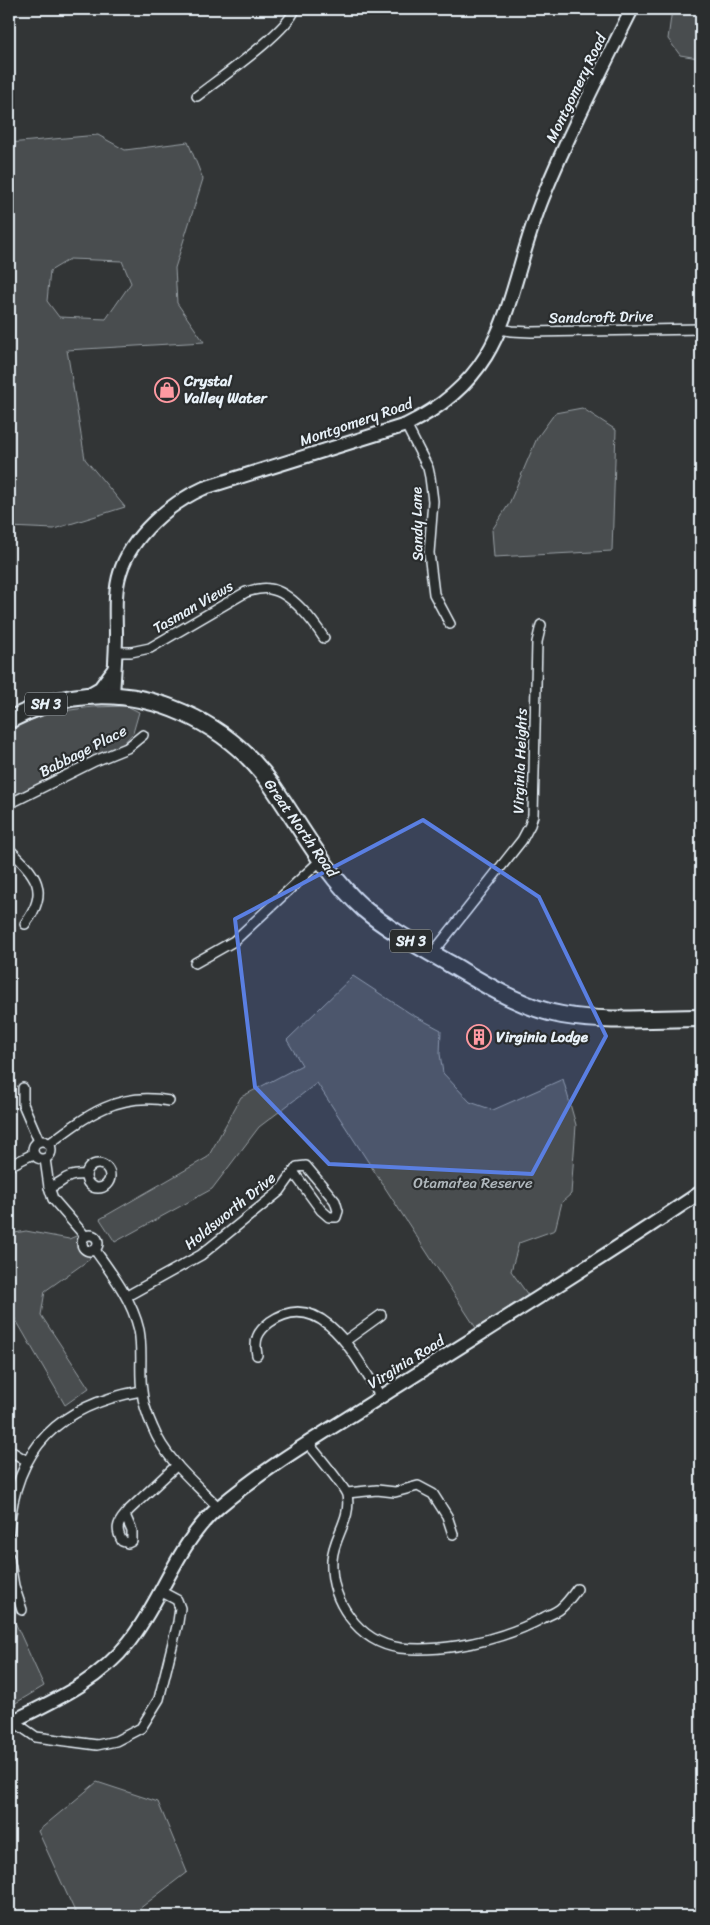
<svg xmlns="http://www.w3.org/2000/svg" width="710" height="1925" viewBox="0 0 710 1925" font-family="Sriracha,sans-serif">
<style>
.green{fill:#494d4f;stroke:#989fa4;fill-rule:evenodd}
.lines{fill:none;stroke-linecap:round;stroke-linejoin:round}
.street-casing{stroke:#e8f1f8;stroke-width:12}
.secondary-casing{stroke:#e8f1f8;stroke-width:16}
.highway-casing{stroke:#e8f1f8;stroke-width:20}
.street{stroke:#2a2d2e;stroke-width:9}
.secondary{stroke:#2a2d2e;stroke-width:12}
.highway{stroke:#2a2d2e;stroke-width:16}
.marked{fill:#5a7fe2;fill-opacity:0.2;stroke:#5a7fe2;stroke-width:4;stroke-linejoin:round}
.labels{text-anchor:middle;stroke-width:4.5;stroke-linejoin:round;paint-order:stroke}
.shield{fill:#2a2d2e;stroke:#afb6bb;stroke-width:1}
.shield-label{font-size:14px;font-weight:bold;fill:#e8f1f8}
.street-label{font-size:15px;fill:#e8f1f8;stroke:#2a2d2e}
.poi-label{font-size:15px;font-weight:bold;fill:#e8f1f8;stroke:#2a2d2e;text-anchor:start}
.park-label{font-size:15px;fill:#b0b8bd;stroke:#2a2d2e}
</style>
<rect width="100%" height="100%" fill="#323536"/>
<filter id="ink" filterUnits="userSpaceOnUse"><feTurbulence type="fractalNoise" baseFrequency=".02" numOctaves="2"/><feDisplacementMap in="SourceGraphic" scale="10" xChannelSelector="R" yChannelSelector="G"/><feConvolveMatrix kernelMatrix="1 2 1 2 8 2 1 2 1" color-interpolation-filters="sRGB"/></filter>
<g filter="url(#ink)">
<g class="green">
<polygon points="672,9 701,9 701,56 698,58 680,55 668,39"/>
<path d="M98 135 125 150 188 142 203 179 175 268 177 303 204 342 67 350 85 459 125 507 54 529 9 527V143ZM70 259 122 261 131 283 106 319 59 317 47 301 50 271Z"/>
<polygon points="582,408 616,430 612,551 494,557 492,530 509,504 537,438 555,413"/>
<polygon points="127,706 139,712 133,733 123,744 9,802 9,729 49,713 92,707"/>
<polygon points="353,976 411,1014 441,1030 440,1054 443,1073 470,1102 493,1110 563,1079 576,1125 571,1194 562,1202 555,1230 519,1243 511,1271 528,1295 476,1328 317,1083 259,1127 212,1189 115,1242 100,1219 208,1157 241,1097 302,1065 287,1040"/>
<polygon points="26,1231 69,1239 81,1234 90,1259 45,1291 41,1315 89,1388 65,1405 16,1320 9,1312 9,1234"/>
<polygon points="9,1609 44,1686 9,1707"/>
<polygon points="97,1782 158,1802 187,1872 130,1916 77,1916 38,1831"/>
</g>
<g class="lines">
<defs>
<g id="street">
<path d="M197 96C220 78 287 32 295 9"/>
<polyline points="501,329 511,331 531,332 701,329"/>
<polyline points="406,425 428,468 430,477 433,501 429,553 434,594 450,624"/>
<path d="M116 652H131L150 648 246 592C254 590 262 587 270 589 291 592 313 621 324 638"/>
<polyline points="9,804 95,761 127,748 143,735"/>
<path d="M9 849C35 874 51 890 25 924"/>
<polyline points="432,954 522,840 530,825 533,815 537,642 541,625"/>
<polyline points="195,963 234,941 321,860"/>
<polyline points="23,1088 23,1104 39,1141"/>
<circle cx="42" cy="1150" r="9"/>
<path d="M49 1144C87 1115 119 1091 169 1101"/>
<polyline points="45,1159 49,1187 53,1199 85,1236"/>
<circle cx="98" cy="1176" r="12"/>
<polyline points="9,1166 33,1154"/>
<path d="M49 1187C65 1184 62 1173 86 1175"/>
<circle cx="90" cy="1243" r="8"/>
<path d="M95 1250C113 1275 132 1300 139 1330 143 1351 139 1371 142 1391 143 1404 148 1417 153 1428 166 1460 195 1483 218 1507"/>
<polyline points="127,1296 201,1255 280,1191 297,1167 306,1166 335,1201 338,1211 336,1217 329,1217 321,1210 294,1173"/>
<polyline points="345,1341 381,1315"/>
<path d="M257 1355C254 1340 257 1332 270 1322 323 1285 358 1362 381 1397"/>
<path d="M308 1443C315 1452 345 1487 347 1495 352 1519 333 1537 332 1560 330 1600 358 1642 400 1648 419 1650 437 1649 457 1646 488 1641 515 1633 543 1618 548 1615 555 1613 560 1609 566 1604 572 1596 577 1589"/>
<polyline points="9,1450 27,1461"/>
<polyline points="347,1493 377,1490 395,1492 418,1486 433,1494 447,1516 453,1534"/>
<path d="M125 1515C117 1524 116 1530 122 1541L128 1543 132 1541V1531L125 1515 129 1510 177 1465"/>
<path d="M9 1531C15 1447 60 1405 141 1391"/>
<polyline points="9,1557 14,1586 22,1610"/>
<polyline points="13,1721 36,1737 97,1745 116,1741 141,1728 159,1699 178,1622 180,1608 177,1600 160,1591"/>
</g>
<g id="secondary">
<polyline points="86,696 100,688 114,669"/>
<path d="M113 696C114 675 116 655 116 634 116 615 114 592 120 573 131 536 170 503 204 488L406 425C514 372 504 293 543 197 569 133 601 71 632 9"/>
<path d="M9 1723C53 1701 98 1682 129 1642 163 1599 177 1542 220 1506 272 1462 333 1428 390 1391 494 1325 599 1261 701 1192"/>
</g>
<path id="highway" d="M9 720C29 710 49 702 71 698 147 685 227 722 271 784 301 827 325 874 364 909 390 931 421 947 450 964 485 984 522 1008 562 1015 607 1023 656 1018 701 1018"/>
</defs>
<use href="#street" class="street-casing"/>
<use href="#secondary" class="secondary-casing"/>
<use href="#highway" class="highway-casing"/>
<use href="#street" class="street"/>
<use href="#secondary" class="secondary"/>
<use href="#highway" class="highway"/>
</g>
</g>
<path class="marked" d="M423 820 539 897 606 1036 532 1174 329 1164 255 1087 235 919Z"/>
<defs>
<symbol id="shop-ring" viewBox="-11 -11 22 22"><circle r="9.5" fill="#2a2d2e" stroke="#ff9aa2" stroke-width="1.5"/><path d="M-5-2.5h2.3a2.7 3.5 0 0 1 5.4 0H5L5.5 6h-11ZM-1.5-2.5h3a1.5 2.3 0 0 0-3 0Z" fill="#ff9aa2"/></symbol>
<symbol id="building-ring" viewBox="-11 -11 22 22"><circle r="9.5" fill="#2a2d2e" stroke="#ff9aa2" stroke-width="1.5"/><path d="M-4-6H4V6H1V3H-1V6H-4ZM-2.5-4.3h1.7v1.8h-1.7ZM.8-4.3h1.7v1.8H.8ZM-2.5-1h1.7V.8h-1.7ZM.8-1h1.7V.8H.8Z" fill="#ff9aa2"/></symbol>
</defs>
<g fill-rule="evenodd">
<use href="#shop-ring" x="153" y="376" width="28" height="28"/>
<use href="#building-ring" x="465" y="1023" width="28" height="28"/>
</g>
<g class="labels">
<g class="shield">
<rect x="25" y="692.5" width="42" height="23" rx="4"/>
<rect x="390" y="929.5" width="42" height="23" rx="4"/>
</g>
<g class="shield-label">
<text x="46" y="709">SH 3</text>
<text x="411" y="946">SH 3</text>
</g>
<g class="street-label">
<text transform="translate(576 88) rotate(-64)" y="5">Montgomery Road</text>
<text transform="translate(601 317) rotate(-1)" y="5">Sandcroft Drive</text>
<text transform="translate(356 422) rotate(-19)" y="5">Montgomery Road</text>
<text transform="translate(417 524) rotate(-91)" y="5">Sandy Lane</text>
<text transform="translate(193 607) rotate(-30)" y="5">Tasman Views</text>
<text transform="translate(83 751) rotate(-27)" y="5">Babbage Place</text>
<text transform="translate(520 761) rotate(-88)" y="5">Virginia Heights</text>
<text transform="translate(301 828) rotate(55)" y="5">Great North Road</text>
<text transform="translate(230 1211) rotate(-39)" y="5">Holdsworth Drive</text>
<text transform="translate(406 1362) rotate(-32)" y="5">Virginia Road</text>
</g>
<g class="poi-label">
<text x="184" y="386">Crystal<tspan x="184" dy="17">Valley Water</tspan></text>
<text x="496" y="1042">Virginia Lodge</text>
</g>
<g class="park-label">
<text x="473" y="1188">Otamatea Reserve</text>
</g>
</g>
<rect width="710" height="1925" fill="none" stroke="#2a2d2e" stroke-width="30"/>
<rect x="15" y="15" width="680" height="1895" fill="none" stroke="#e8f1f8" stroke-width="2" filter="url(#ink)"/>
</svg>
